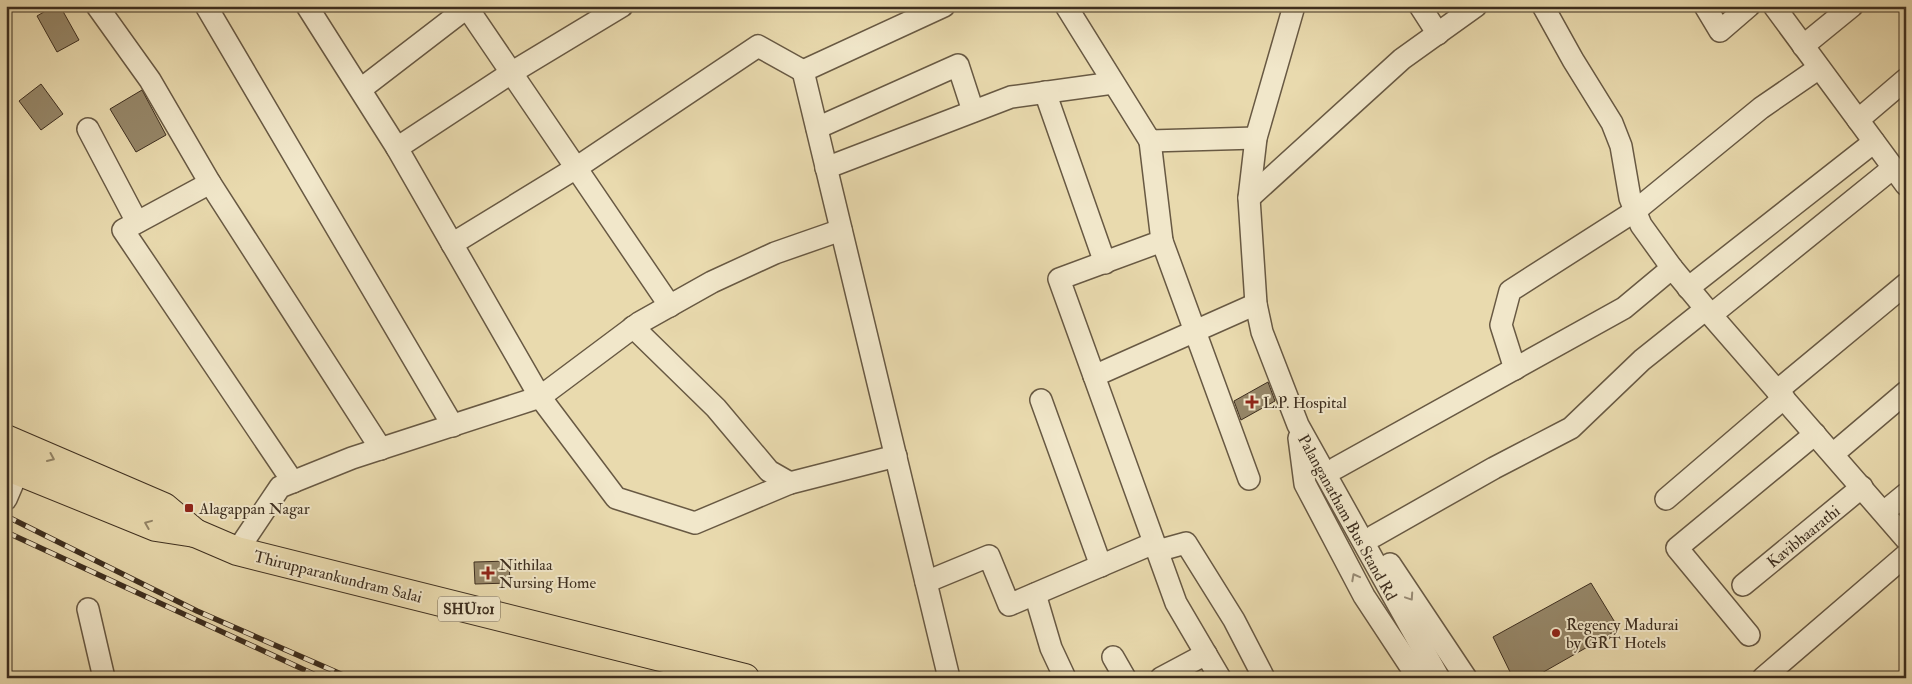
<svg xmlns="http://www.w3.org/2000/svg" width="1912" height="684" viewBox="0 0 1912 684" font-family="'IM FELL Double Pica',serif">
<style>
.building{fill:#968769;stroke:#3d2e1f}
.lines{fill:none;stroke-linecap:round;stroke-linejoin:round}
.minor-casing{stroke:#685943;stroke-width:24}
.major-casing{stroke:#3d2e1f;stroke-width:30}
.minor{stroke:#f1e7ca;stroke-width:21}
.major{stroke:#e9daae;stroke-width:28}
.rail-casing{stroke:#3d2e1f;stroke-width:5.5}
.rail{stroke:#f1e7ca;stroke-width:4;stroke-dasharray:11;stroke-linecap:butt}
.oneway{stroke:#938466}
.oneway2{stroke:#978a74}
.poi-dot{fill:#8f2418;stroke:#f1e7ca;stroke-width:2}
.labels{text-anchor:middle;stroke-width:4;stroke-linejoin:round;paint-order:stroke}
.shield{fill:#f1e7ca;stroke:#736652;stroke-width:1}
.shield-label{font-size:15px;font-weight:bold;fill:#3d2e1f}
.poi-label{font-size:16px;fill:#3d2e1f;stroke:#f1e7ca;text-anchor:start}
.street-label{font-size:16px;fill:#3d2e1f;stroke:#f1e7ca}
</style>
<rect width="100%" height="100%" fill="#e9daae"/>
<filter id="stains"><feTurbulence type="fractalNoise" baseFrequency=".004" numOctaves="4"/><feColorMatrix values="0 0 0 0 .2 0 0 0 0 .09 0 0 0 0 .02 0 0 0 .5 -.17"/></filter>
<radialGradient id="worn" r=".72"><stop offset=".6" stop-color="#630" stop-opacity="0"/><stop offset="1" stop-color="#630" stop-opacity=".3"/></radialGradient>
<g class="building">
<polygon points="54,6 60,6 79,40 57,52 37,16"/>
<polygon points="41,84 63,114 41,130 19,101"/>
<polygon points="142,90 166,135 136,152 110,109"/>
<polygon points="1268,382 1275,401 1241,420 1234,401"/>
<polygon points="509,561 510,583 475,584 474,562"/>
<polygon points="1591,583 1619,629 1533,678 1513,678 1493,637"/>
</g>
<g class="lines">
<defs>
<g id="minor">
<polyline points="97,6 150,80 210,183 123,230 293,482"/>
<polyline points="206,6 453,426"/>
<polyline points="307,6 397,148 540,397 616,498 695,523 790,483"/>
<polyline points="466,6 670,306"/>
<polyline points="944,6 803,71 949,678"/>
<polyline points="1066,6 1150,141 1256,138"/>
<polyline points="1294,6 1256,138 1249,198 1256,304 1262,332 1298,425 1439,678"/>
<polyline points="1420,6 1438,34"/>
<polyline points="1543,6 1573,60 1612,123 1621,146 1630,198 1641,225 1672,268"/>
<polyline points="1705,6 1720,31 1749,6"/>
<polyline points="1774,6 1906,185"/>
<polyline points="1803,46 1852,6"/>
<polyline points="361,89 469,6"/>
<polyline points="1045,92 1105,263"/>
<polyline points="1858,120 1906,79"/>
<polyline points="817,128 958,65 973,111"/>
<polyline points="88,129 137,222"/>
<polyline points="1150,141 1162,241 1059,279 1176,603 1220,678"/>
<polyline points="397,148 511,73 622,6"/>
<polyline points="826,168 1011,97 1113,83"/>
<polyline points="1893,168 1711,315 1906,539"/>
<polyline points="210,183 381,449"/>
<polyline points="1249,198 1402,59 1476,6"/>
<polyline points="1162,241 1249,479"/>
<polyline points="452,244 576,168 758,46 803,71"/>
<polyline points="1688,288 1874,142"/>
<polyline points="633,327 716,408 769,471 790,483 896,456"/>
<polyline points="1515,369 1501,325 1510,291 1635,211 1761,108 1819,68"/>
<polyline points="1094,376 1256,304"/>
<polyline points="1777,391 1906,284"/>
<polyline points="1041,400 1101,566"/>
<polyline points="1299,438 1305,484 1364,596 1418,678"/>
<polyline points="1833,454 1906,392"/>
<polyline points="1336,468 1624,308 1672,268 1711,315"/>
<polyline points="6,499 24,457"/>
<polyline points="1666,499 1784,398"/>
<polyline points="1884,512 1906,494"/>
<polyline points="1374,536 1494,468 1571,428 1642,360 1706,309"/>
<polyline points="237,551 280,487 352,458 540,397 639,323 712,282 775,253 841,230"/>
<polyline points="1157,551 1186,543 1234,620 1264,678"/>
<polyline points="1390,564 1466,678"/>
<polyline points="926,582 989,556 1009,605 1154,543"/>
<polyline points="1743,585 1862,487"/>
<polyline points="1035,594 1051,648 1065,678"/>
<polyline points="88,609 104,678"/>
<polyline points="1749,635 1677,548 1815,434"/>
<polyline points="1113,657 1125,678"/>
<polyline points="1161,678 1206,654"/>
<polyline points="1763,678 1906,555"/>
</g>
<g id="major">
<polyline points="6,439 164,507 195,533"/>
<polyline points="6,466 156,527 195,533 237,551 745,678"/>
</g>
</defs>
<use href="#minor" class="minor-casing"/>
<use href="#major" class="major-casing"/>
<use href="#minor" class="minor"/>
<use href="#major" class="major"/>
<defs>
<g id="rail">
<polyline points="6,516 197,611 350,678"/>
<polyline points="6,532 322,678"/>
</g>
</defs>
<use href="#rail" class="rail-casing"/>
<use href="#rail" class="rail"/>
</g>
<defs><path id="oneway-chevron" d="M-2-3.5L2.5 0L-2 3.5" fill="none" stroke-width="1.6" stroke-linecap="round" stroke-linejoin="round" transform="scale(1.25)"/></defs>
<g class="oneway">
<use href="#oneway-chevron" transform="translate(51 458) rotate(24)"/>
<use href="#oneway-chevron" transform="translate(148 524) rotate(-158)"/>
</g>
<g class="oneway2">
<use href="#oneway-chevron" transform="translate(1355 577) rotate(-118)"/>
<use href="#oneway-chevron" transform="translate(1410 597) rotate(56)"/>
</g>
<g class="poi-dot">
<path d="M1249.5 394.5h5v5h5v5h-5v5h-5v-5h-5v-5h5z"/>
<rect x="184" y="503" width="10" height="10" rx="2.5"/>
<path d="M485.5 565.5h5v5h5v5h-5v5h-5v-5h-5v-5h5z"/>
<circle cx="1556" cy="633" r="5"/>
</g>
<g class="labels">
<rect class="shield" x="438" y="596.5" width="62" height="25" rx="4"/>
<g class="shield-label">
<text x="469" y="614">SHU101</text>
</g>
<g class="poi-label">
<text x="1263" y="408">L.P. Hospital</text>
<text x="199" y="514">Alagappan Nagar</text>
<text x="499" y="570">Nithilaa<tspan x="499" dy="18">Nursing Home</tspan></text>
<text x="1566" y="630">Regency Madurai<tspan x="1566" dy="18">by GRT Hotels</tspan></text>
</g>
<g class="street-label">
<text transform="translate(1348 517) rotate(61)" y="6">Palanganatham Bus Stand Rd</text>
<text transform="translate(1803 536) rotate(-39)" y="6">Kavibhaarathi</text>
<text transform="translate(338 576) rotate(14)" y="6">Thirupparankundram Salai</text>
</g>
</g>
<rect width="1912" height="684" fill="none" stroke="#e9daae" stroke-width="25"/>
<rect x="8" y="8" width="1897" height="669" fill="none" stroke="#3d2e1f" stroke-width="2.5"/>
<rect x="12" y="12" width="1887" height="659" fill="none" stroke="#3d2e1f"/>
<rect width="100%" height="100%" filter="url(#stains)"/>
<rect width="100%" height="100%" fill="url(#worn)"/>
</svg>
